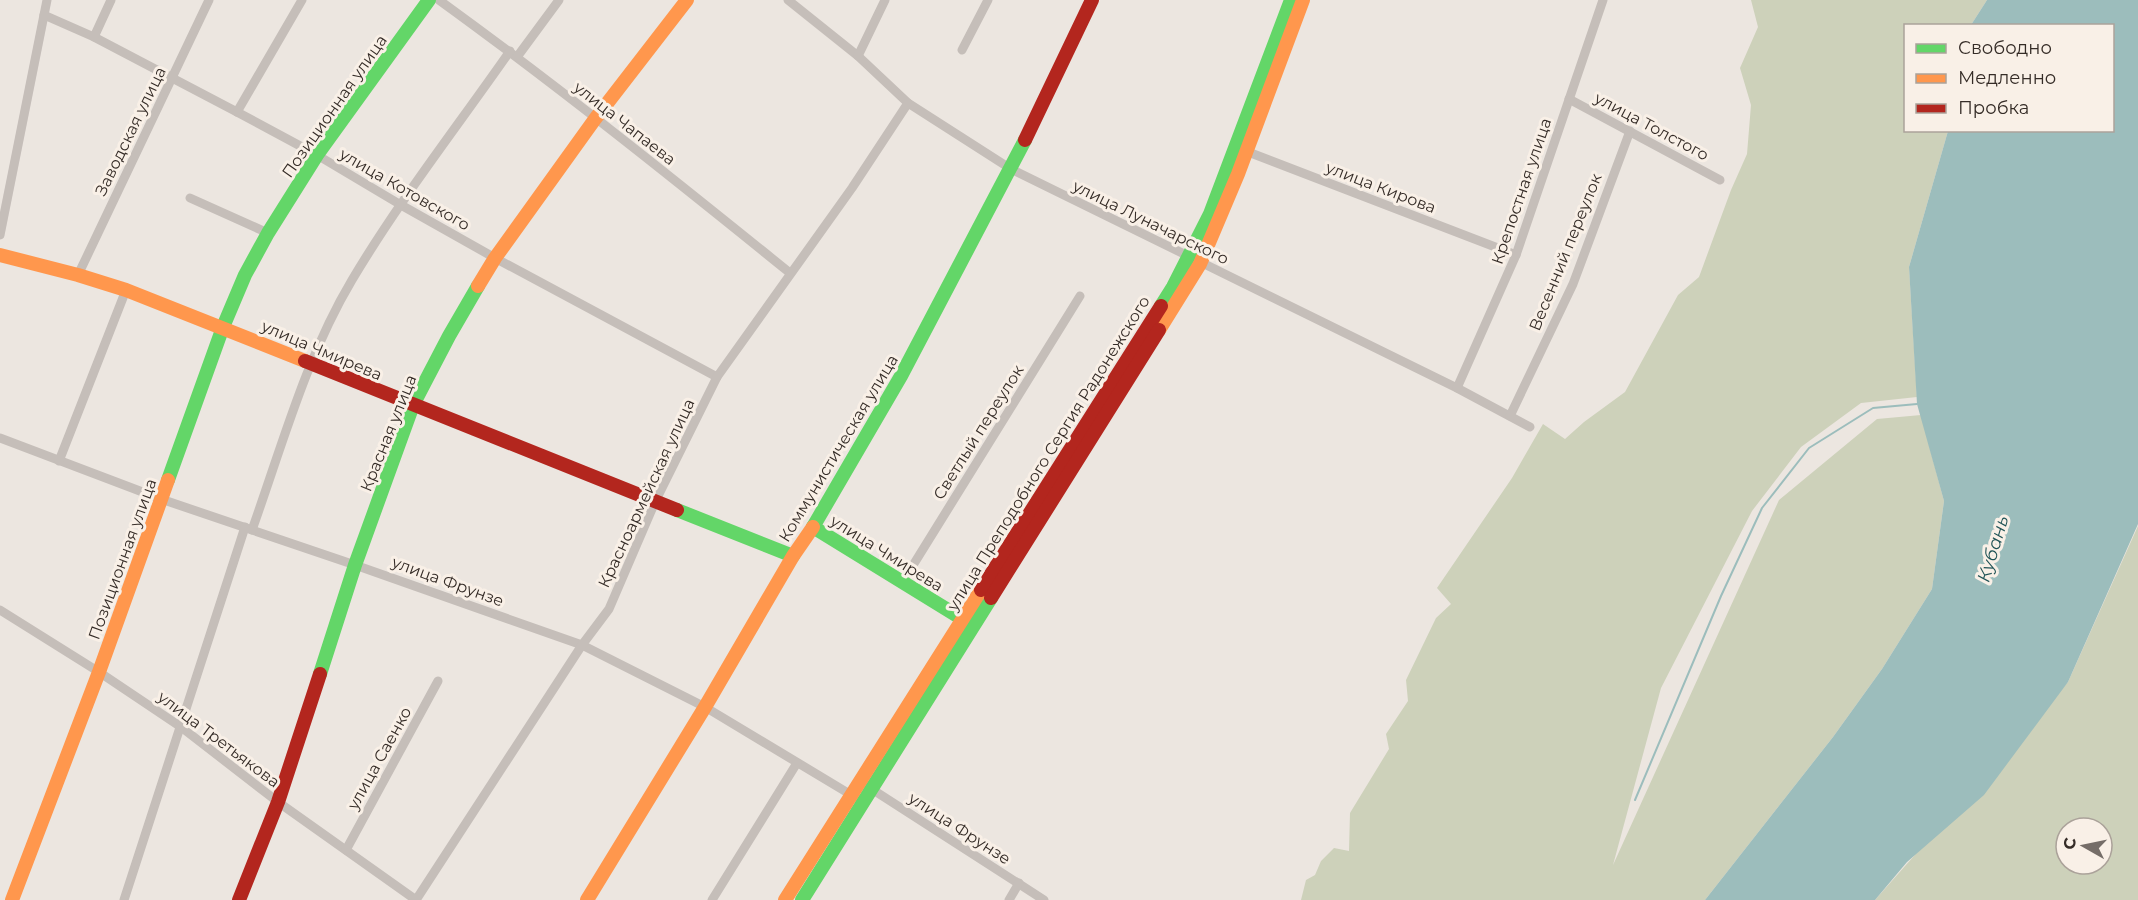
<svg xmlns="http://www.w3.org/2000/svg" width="2138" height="900" viewBox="0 0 2138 900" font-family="Montserrat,sans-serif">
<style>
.green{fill:#cdd1ba;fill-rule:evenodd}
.water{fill:#9cbdbc}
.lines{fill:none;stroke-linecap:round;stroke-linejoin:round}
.stream{stroke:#9cbdbc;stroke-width:2}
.street{stroke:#c5beb9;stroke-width:9}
.fast{stroke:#63d668;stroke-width:14}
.slow{stroke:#ff974d;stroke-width:14}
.jam{stroke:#b3261e;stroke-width:14}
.labels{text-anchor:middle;stroke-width:6;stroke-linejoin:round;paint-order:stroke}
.street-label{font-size:16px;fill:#352c27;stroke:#f9f0e7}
.water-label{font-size:18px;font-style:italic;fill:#1e5255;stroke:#f9f0e7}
</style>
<rect width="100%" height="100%" fill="#ece6e0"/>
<g class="green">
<polygon points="1751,0 1987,0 1971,25 1906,26 1906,130 1948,131 1909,267 1917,397 1861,403 1801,447 1752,511 1661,688 1613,865 1779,500 1877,419 1921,415 1944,501 1932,589 1882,669 1833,737 1705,900 1301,900 1306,880 1315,875 1321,861 1334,848 1349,851 1350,813 1389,749 1386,734 1408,701 1406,680 1436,618 1451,604 1437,588 1512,478 1543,424 1565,439 1584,422 1625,392 1678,295 1699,277 1731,190 1747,154 1751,105 1740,68 1758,27"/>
<path d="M2138 526V900H1875L2068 682ZM2066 828H2102V864H2066Z"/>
</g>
<polygon class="water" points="1987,0 2138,0 2138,524 2068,682 1984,795 1907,862 1875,900 1705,900 1833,737 1882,669 1932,589 1944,501 1917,404 1909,267 1948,131 2112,130 2112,26 1971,25"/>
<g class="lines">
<polyline class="stream" points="1635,800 1721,596 1762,508 1809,448 1873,408 1917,404"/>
<g class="street">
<path d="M439 0C559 87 675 180 790 273"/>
<polyline points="788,0 858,56 908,103 1011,169 1457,388 1530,427"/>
<polyline points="44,15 94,37 237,112 317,155 401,205 495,258 717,377"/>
<polyline points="94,37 111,0"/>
<polyline points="962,50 988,0"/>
<polyline points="858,56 885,0"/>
<polyline points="517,57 559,0"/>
<polyline points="1569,99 1720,180"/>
<polyline points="237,112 302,0"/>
<polyline points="1243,150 1516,255"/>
<polyline points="190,198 268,233"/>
<polyline points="0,235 47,0"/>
<polyline points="78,275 209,0"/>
<polyline points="1457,388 1516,255 1603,0"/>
<polyline points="1510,416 1573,284 1630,131"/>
<polyline points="0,438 161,499 355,565 582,645 705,707 863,802"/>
<polyline points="59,461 126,290"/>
<path d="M252 530C282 446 306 357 352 280 399 201 457 127 510 51"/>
<polyline points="902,583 1080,296"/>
<polyline points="0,610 99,672 181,727 278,802 416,900"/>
<polyline points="867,786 1044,900"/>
<polyline points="346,850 438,681"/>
<polyline points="124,900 245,527"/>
<polyline points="416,900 582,645 609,609 655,502 717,377 852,188 908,103"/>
<polyline points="712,900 797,763"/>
<polyline points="1009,900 1019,883"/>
</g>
<g class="fast">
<polyline points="1161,306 1173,287 1210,214 1291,0"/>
<polyline points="168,480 223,327 245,275 268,233 317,155 429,0"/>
<polyline points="677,510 793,556"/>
<polyline points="813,527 969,623"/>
<polyline points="813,527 901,376 1025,140"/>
<polyline points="320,674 355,565 413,405 449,336 478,286"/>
<polyline points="802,900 991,598"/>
</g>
<g class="slow">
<polyline points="0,255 78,275 126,290 305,361"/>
<polyline points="478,286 495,258 595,119 687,0"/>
<polyline points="1159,330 1200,264 1238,174 1303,0"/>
<polyline points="12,900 99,672 168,480"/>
<polyline points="587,900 705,707 793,556 813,527"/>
<polyline points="785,900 981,590"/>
</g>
<g class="jam">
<polyline points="1025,140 1092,0"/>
<polyline points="305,361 677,510"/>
<polyline points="981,590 1161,306"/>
<polyline points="991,598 1159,330"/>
<polyline points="239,900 278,802 320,674"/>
</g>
</g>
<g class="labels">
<g class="street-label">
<text transform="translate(334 106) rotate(-55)" y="6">Позиционная улица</text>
<text transform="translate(625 123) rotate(38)" y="6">улица Чапаева</text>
<text transform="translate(1652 126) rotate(28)" y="6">улица Толстого</text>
<text transform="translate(130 131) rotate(-64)" y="6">Заводская улица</text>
<text transform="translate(1381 187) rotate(21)" y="6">улица Кирова</text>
<text transform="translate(405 189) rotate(30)" y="6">улица Котовского</text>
<text transform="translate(1521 191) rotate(-71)" y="6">Крепостная улица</text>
<text transform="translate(1151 222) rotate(26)" y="6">улица Луначарского</text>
<text transform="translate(1565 252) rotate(-68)" y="6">Весенний переулок</text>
<text transform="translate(322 350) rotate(23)" y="6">улица Чмирева</text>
<text transform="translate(978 432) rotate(-58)" y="6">Светлый переулок</text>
<text transform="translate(388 433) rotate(-68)" y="6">Красная улица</text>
<text transform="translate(838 448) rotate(-59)" y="6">Коммунистическая улица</text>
<text transform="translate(1048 453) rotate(-58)" y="6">улица Преподобного Сергия Радонежского</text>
<text transform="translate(646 493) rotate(-65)" y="6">Красноармейская улица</text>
<text transform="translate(887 553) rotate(32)" y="6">улица Чмирева</text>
<text transform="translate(122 559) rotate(-70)" y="6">Позиционная улица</text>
<text transform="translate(448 581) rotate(20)" y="6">улица Фрунзе</text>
<text transform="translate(219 739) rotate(37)" y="6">улица Третьякова</text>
<text transform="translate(379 758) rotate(-61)" y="6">улица Саенко</text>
<text transform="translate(960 828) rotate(33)" y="6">улица Фрунзе</text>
</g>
<g class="water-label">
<text transform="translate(1993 549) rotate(-73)" y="6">Кубань</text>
</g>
</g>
<rect x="1904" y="24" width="210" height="108" fill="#f9f0e7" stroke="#aba29a" stroke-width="1.5"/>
<rect x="1916" y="44" width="30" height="9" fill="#63d668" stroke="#aba29a" stroke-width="1.5"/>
<text x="1958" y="54" font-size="18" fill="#352c27">Свободно</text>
<rect x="1916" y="74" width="30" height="9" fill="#ff974d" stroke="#aba29a" stroke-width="1.5"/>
<text x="1958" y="84" font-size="18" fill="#352c27">Медленно</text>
<rect x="1916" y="104" width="30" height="9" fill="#b3261e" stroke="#aba29a" stroke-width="1.5"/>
<text x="1958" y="114" font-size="18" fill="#352c27">Пробка</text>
<g transform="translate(2084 846) rotate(279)"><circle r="28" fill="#f9f0e7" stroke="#aba29a" stroke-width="1.5"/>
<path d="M0-4.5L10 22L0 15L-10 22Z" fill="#756d68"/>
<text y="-9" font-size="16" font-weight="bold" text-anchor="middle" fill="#352c27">С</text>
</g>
</svg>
